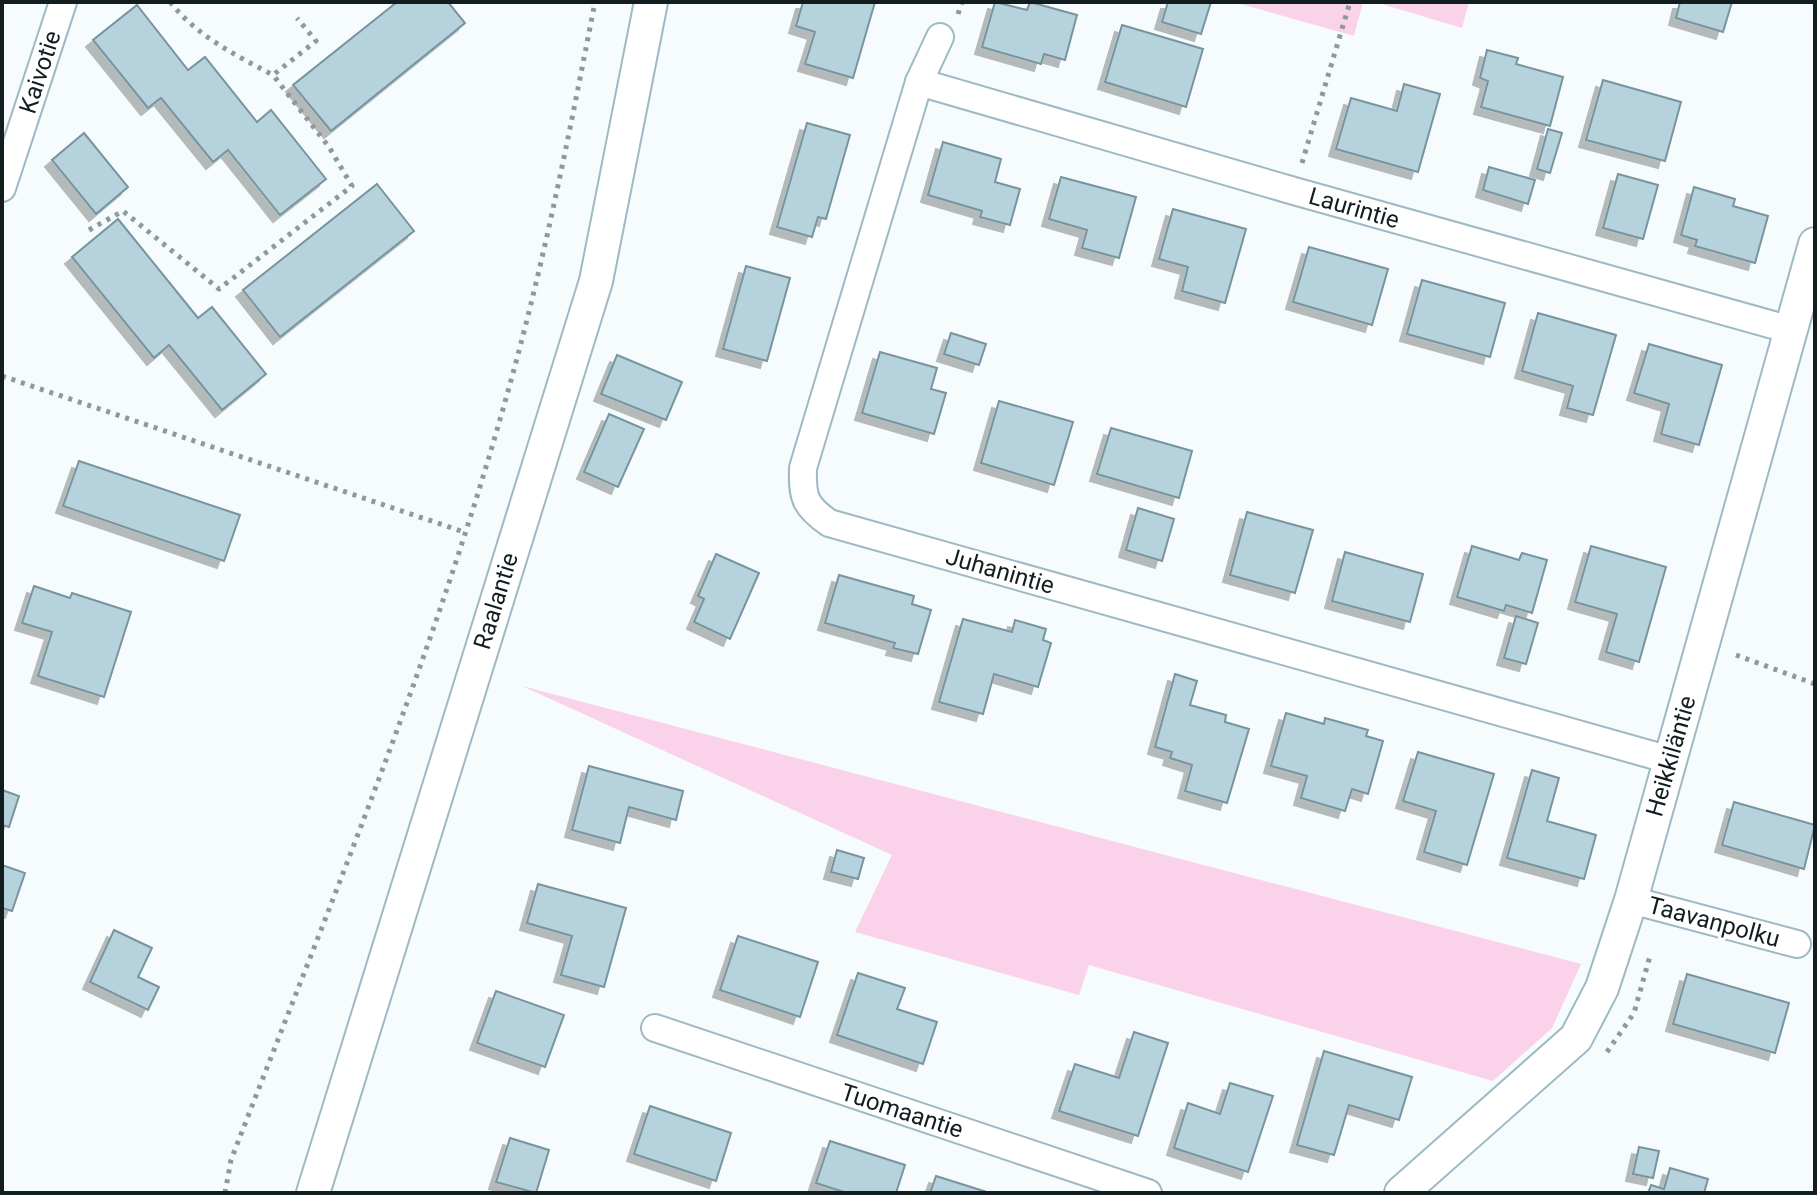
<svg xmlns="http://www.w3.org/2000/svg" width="1817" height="1195" viewBox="0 0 1817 1195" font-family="Roboto,sans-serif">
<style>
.green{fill:#fad2e9}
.building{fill:#b6d3dd;stroke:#78949e;stroke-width:2;filter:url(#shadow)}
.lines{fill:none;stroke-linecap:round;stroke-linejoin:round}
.minor-casing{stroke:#9dbac4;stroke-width:30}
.tertiary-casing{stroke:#9dbac4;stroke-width:36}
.path{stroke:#90989a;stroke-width:5;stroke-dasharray:4 6;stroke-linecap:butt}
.minor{stroke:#fff;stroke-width:26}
.tertiary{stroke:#fff;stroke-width:32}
.labels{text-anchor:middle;stroke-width:6;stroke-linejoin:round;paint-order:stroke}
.street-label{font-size:24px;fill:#121d20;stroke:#fff}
</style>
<defs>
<filter id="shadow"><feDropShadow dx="-7" dy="7" stdDeviation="0" flood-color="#0004"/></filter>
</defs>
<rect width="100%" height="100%" fill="#f6fcfe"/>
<g class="green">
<polygon points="1234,2 1363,2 1354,36"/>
<polygon points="1375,2 1469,2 1462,28"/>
<polygon points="522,686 1581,964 1552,1028 1493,1081 1089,965 1079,995 855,932 892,855"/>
</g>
<g class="building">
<polygon points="397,2 448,2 465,23 331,131 293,85"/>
<polygon points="803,2 875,2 853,78 805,64 815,32 796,26"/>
<polygon points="995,2 1027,10 1030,2 1077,15 1065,60 1044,54 1041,64 982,47"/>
<polygon points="1168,2 1211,2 1201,34 1162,22"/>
<polygon points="1680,2 1732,2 1723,32 1676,18"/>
<polygon points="137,5 188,70 205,57 257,122 271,110 326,179 280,215 228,150 213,162 161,98 148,108 93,40"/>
<polygon points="1122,25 1203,49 1186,107 1105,82"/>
<polygon points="1487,50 1518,58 1516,64 1563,77 1550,126 1481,107 1488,81 1480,78"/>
<polygon points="1603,80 1681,102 1665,161 1586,140"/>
<polygon points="1404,84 1440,94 1418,172 1336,149 1351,98 1397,111"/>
<polygon points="807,123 850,135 826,219 818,217 812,237 777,227"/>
<polygon points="1548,129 1562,133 1550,173 1537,169"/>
<polygon points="84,133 128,187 96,214 52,160"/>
<polygon points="943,142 1001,159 995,182 1020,189 1010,225 980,217 982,211 928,195"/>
<polygon points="1489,167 1535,180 1528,204 1483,190"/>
<polygon points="1618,174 1658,185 1643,239 1603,228"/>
<polygon points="1061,177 1136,197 1119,258 1082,248 1087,230 1049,219"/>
<polygon points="377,184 414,231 280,337 243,290"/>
<polygon points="1694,187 1735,199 1733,206 1768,216 1755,263 1695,246 1697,240 1681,235"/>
<polygon points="1173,209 1246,229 1225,303 1182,291 1188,267 1159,259"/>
<polygon points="118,219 198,318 212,307 266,374 222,410 169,345 154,358 72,257"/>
<polygon points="1309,247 1388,269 1372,325 1293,302"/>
<polygon points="746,266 790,278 767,361 723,349"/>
<polygon points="1422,280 1505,303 1490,357 1407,334"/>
<polygon points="1538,313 1616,335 1593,415 1567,408 1573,386 1522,371"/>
<polygon points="951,333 986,344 979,365 944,354"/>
<polygon points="1649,344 1722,365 1699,445 1661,434 1669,404 1634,393"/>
<polygon points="880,352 937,368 931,389 946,393 934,434 862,413"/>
<polygon points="617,355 682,382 666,420 601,394"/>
<polygon points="999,401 1073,422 1054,485 981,463"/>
<polygon points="609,414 644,429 618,487 584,472"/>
<polygon points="1111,428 1192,451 1179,498 1097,474"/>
<polygon points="79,461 240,515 224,561 63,506"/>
<polygon points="1138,508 1174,519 1162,561 1126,550"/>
<polygon points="1247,512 1313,530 1295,593 1230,575"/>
<polygon points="1472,546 1519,560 1522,553 1547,560 1532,613 1506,605 1504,611 1457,597"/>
<polygon points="1591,546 1666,567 1639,662 1606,652 1617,614 1575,602"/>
<polygon points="1345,552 1423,574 1410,622 1332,601"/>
<polygon points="716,554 759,573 730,639 694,622 704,599 698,596"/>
<polygon points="839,575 914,596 912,604 931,610 918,654 893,648 895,643 825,623"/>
<polygon points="34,586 70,598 72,593 131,612 104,697 38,676 52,632 22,623"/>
<polygon points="1516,616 1538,623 1526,664 1504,658"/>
<polygon points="963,619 1012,632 1015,620 1046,629 1043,640 1051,643 1038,687 994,674 983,714 939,702"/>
<polygon points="1175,674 1197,681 1190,705 1226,715 1225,722 1249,729 1227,803 1185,791 1192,765 1170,758 1172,752 1155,747"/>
<polygon points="1286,713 1324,724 1325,718 1368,730 1366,736 1383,741 1368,794 1352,789 1345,811 1301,798 1307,776 1271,766"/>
<polygon points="1418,752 1494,774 1467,865 1424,852 1436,811 1403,801"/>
<polygon points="589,766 683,791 676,820 629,807 620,843 572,830"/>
<polygon points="1532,770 1559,778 1547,821 1596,835 1584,879 1507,858"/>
<polygon points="2,790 19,796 9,827 2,825"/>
<polygon points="1734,802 1815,825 1804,869 1722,845"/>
<polygon points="837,850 864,858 858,879 831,872"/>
<polygon points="2,865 25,873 12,911 2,908"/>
<polygon points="538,884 626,908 604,987 561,975 572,936 527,923"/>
<polygon points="114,930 152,948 138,977 159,987 148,1010 90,982"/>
<polygon points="738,936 818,962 800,1017 720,990"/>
<polygon points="858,973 905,988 897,1009 937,1022 923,1064 837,1035"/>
<polygon points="1687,974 1789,1003 1775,1053 1673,1024"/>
<polygon points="496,991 564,1015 545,1067 477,1043"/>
<polygon points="1134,1032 1168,1043 1138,1136 1059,1111 1075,1064 1119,1078"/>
<polygon points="1324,1051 1412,1077 1399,1120 1349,1105 1334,1155 1297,1145"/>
<polygon points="1230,1083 1273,1096 1248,1172 1174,1148 1188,1103 1220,1114"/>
<polygon points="650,1106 731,1133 716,1181 634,1154"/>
<polygon points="510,1138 549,1150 536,1193 496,1182"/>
<polygon points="830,1141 905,1165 896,1193 847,1193 816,1183"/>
<polygon points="1639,1147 1659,1151 1653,1178 1633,1174"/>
<polygon points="1670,1168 1708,1179 1704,1193 1648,1193 1651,1185 1664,1189"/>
<polygon points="936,1176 990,1193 930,1193"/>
</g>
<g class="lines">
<defs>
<g id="minor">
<path d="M940 37 919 82 803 468C802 498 805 506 829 523L1670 760"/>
<polyline points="919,82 1294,191 1791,330"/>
<polyline points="2,188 63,2"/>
<polyline points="1631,900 1797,944"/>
<polyline points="655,1028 1148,1193"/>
</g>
<g id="tertiary">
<polyline points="313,1193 596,281 651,2"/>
<polyline points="1401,1193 1576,1038 1602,988 1631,900 1815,244"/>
</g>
</defs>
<use href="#minor" class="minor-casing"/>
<use href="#tertiary" class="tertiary-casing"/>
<g class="path">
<path d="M170 2C197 36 235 55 273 75"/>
<polyline points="958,14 962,2"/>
<polyline points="1302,163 1350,2"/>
<polyline points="89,230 123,211 219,289 352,186 329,147 273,75 316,41 297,18"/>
<polyline points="2,376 464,532"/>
<polyline points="1736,655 1815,684"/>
<polyline points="1607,1052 1634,1013 1650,956"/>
<path d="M225 1193 231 1160C330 904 437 649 510 384 545 258 570 130 595 2"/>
</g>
<use href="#minor" class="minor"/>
<use href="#tertiary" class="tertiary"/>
</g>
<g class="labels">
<g class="street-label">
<text transform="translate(40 72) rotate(-72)" y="8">Kaivotie</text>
<text transform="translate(1354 208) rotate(16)" y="8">Laurintie</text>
<text transform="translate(1000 571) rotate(16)" y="8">Juhanintie</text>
<text transform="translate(496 601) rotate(-73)" y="8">Raalantie</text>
<text transform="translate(1671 756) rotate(-74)" y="8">Heikkiläntie</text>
<text transform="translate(1714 922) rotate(15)" y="8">Taavanpolku</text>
<text transform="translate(902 1111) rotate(18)" y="8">Tuomaantie</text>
</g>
</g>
<rect width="1817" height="1195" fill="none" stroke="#121d20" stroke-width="8"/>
</svg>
